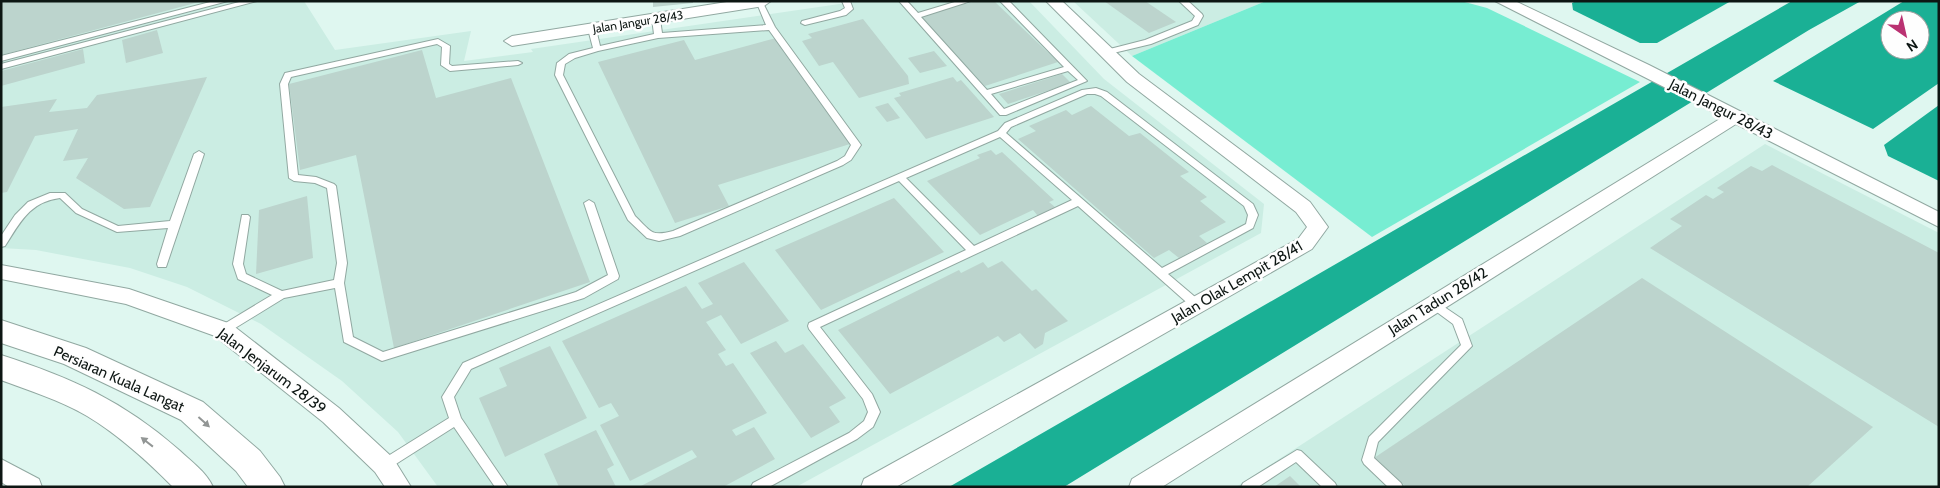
<svg xmlns="http://www.w3.org/2000/svg" width="1940" height="488" viewBox="0 0 1940 488" font-family="Cabin,sans-serif">
<style>
.built{fill:#cbede3}
.green{fill:#77edd2}
.water{fill:#1ab095;fill-rule:evenodd}
.building{fill:#bcd4cd}
.lines{fill:none;stroke-linecap:round;stroke-linejoin:round}
.lane-casing{stroke:#91a8a1;stroke-width:2}
.street-casing{stroke:#91a8a1;stroke-width:2}
.primary-casing{stroke:#91a8a1;stroke-width:2}
.lane{fill:#fff;fill-rule:evenodd}
.street{fill:#fff;fill-rule:evenodd}
.primary{fill:#fff;fill-rule:evenodd}
.oneway{fill:#929695}
.labels{text-anchor:middle;stroke-width:5;stroke-linejoin:round;paint-order:stroke}
.far-street-label{font-size:12px;fill:#0d1613;stroke:#fefefe}
.street-label{font-size:15px;fill:#0d1613;stroke:#fefefe}
</style>
<rect width="100%" height="100%" fill="#dff7f0"/>
<g class="built">
<polygon points="1,1 304,1 335,50 471,31 464,61 533,52 531,49 860,1 1029,1 1104,79 1264,204 1261,233 796,487 438,487 398,432 342,381 261,324 187,287 130,268 36,250 1,248"/>
<polygon points="1073,1 1266,1 1132,56"/>
<polygon points="1765,144 1939,233 1939,487 1236,487"/>
</g>
<polygon class="green" points="1266,1 1461,1 1487,8 1640,82 1372,237 1132,56"/>
<g class="water">
<polygon points="1576,1 1731,1 1657,43 1640,43 1573,10 1572,3"/>
<polygon points="1792,1 1861,1 1809,30 1064,487 949,487"/>
<path d="M1904 1 1939 2V83L1873 129 1773 81ZM1890 20H1920V50H1890Z"/>
<polygon points="1939,105 1939,181 1888,156 1884,145"/>
</g>
<g class="building">
<polygon points="1,1 199,1 199,2 1,55"/>
<polygon points="653,1 693,1 693,3 653,7"/>
<polygon points="964,1 966,4 975,1 994,1 1058,62 985,86 921,17 950,8 947,5"/>
<polygon points="1104,1 1145,1 1176,22 1149,33"/>
<polygon points="863,19 908,76 909,84 859,98 833,62 819,66 802,41 812,38 808,34"/>
<polygon points="157,30 163,53 126,63 122,40"/>
<polygon points="776,38 850,144 718,185 729,206 675,223 598,62 684,40 695,60"/>
<polygon points="83,49 85,63 1,86 1,71"/>
<polygon points="422,50 436,98 511,78 590,282 394,348 356,155 300,170 289,84"/>
<polygon points="934,51 947,66 920,73 908,58"/>
<polygon points="1062,74 1071,83 1008,104 999,94"/>
<polygon points="207,77 150,207 124,209 76,178 88,158 63,161 78,129 35,136 7,192 1,193 1,107 57,99 49,112 87,108 97,95"/>
<polygon points="953,77 957,82 961,80 994,117 926,139 894,98 901,96 899,93"/>
<polygon points="888,103 900,118 887,122 875,107"/>
<polygon points="1091,106 1129,136 1140,133 1189,172 1180,176 1207,197 1200,201 1226,222 1199,236 1207,243 1179,258 1169,250 1154,258 1018,139 1036,131 1029,126 1066,110 1072,115"/>
<polygon points="991,150 996,155 1002,152 1054,200 1049,202 1055,207 1038,216 1033,210 980,235 927,181 980,158 977,155"/>
<polygon points="1772,165 1939,253 1939,427 1650,248 1682,226 1670,219 1706,195 1713,199 1724,192 1717,188 1751,166 1762,171"/>
<polygon points="307,196 313,258 256,274 259,210"/>
<polygon points="894,198 944,252 821,310 775,250"/>
<polygon points="1002,261 1032,291 1036,289 1068,321 1045,333 1043,344 1035,349 1020,333 1004,342 998,336 890,394 838,330 959,270 961,273 983,262 988,268"/>
<polygon points="744,262 789,321 741,344 721,315 706,322 726,350 718,354 726,366 733,363 767,413 732,430 736,436 754,427 775,459 723,487 639,487 697,457 692,450 630,481 600,425 619,416 611,403 599,408 562,341 686,286 702,309 713,304 698,283"/>
<polygon points="1642,278 1873,427 1807,487 1406,487 1374,458"/>
<polygon points="776,341 785,353 803,344 846,398 829,407 840,422 811,438 750,353"/>
<polygon points="550,346 587,418 505,457 479,398 507,386 499,368"/>
<polygon points="596,430 614,465 607,469 616,487 559,487 544,454"/>
<polygon points="1290,476 1301,487 1274,487"/>
</g>
<g class="lines">
<defs>
<g id="lane">
<polygon points="214,1 228,1 1,61 1,56"/>
<polygon points="243,1 257,1 1,69 1,64"/>
<path d="M756 1H762L775 27 861 145 851 160 843 165 680 236 659 241 647 238 628 220 555 75 557 63 569 54 593 48 588 29 592 27 596 29 600 46 654 34 652 19 656 17 660 19 662 33 766 25ZM769 30 851 145 845 156 837 161 673 231C650 237 651 231 635 216L563 75 565 64 575 58 598 51 658 38Z"/>
<polygon points="842,1 850,1 853,9 846,15 805,25 801,23 802,21 840,11 845,8"/>
<path d="M899 1H907L918 13 958 1H971L921 17 987 90 1064 67 1000 1H1009L1087 81 1006 115H1000ZM1068 71 1078 80 1004 109 991 94Z"/>
<polygon points="1179,1 1188,1 1202,14 1203,16 1198,25 1151,44 1105,55 1101,53 1102,51 1145,40 1192,21 1195,16"/>
<polygon points="438,39 450,46 449,64 452,66 518,61 522,63 518,65 450,71 441,65 442,47 437,44 291,77 288,84 298,175 316,177 334,184 336,186 347,263 344,283 353,337 383,352 576,292 608,275 584,203 589,200 594,203 619,276 618,279 584,298 382,361 344,342 335,288 284,298 227,333 219,333 218,330 219,327 272,295 238,279 233,264 242,215 248,215 250,217 243,264 246,274 282,291 334,280 337,263 327,188 315,183 294,181 289,178 280,84 285,73"/>
<path d="M1096 88 1107 92 1253 204 1258 215 1253 228 1168 274 1201 302 1202 305 1201 308H1193L1078 206 820 327 872 394 880 412 873 427 857 439 769 487H751L753 483 849 433 864 421 868 412 863 399 809 329 808 326 809 323 966 250 899 181 471 369 454 397 461 418 508 487H495L454 427 388 469 384 470 380 469 378 465 380 461 449 418 442 397 463 363 998 131 1005 123 1082 90ZM1087 94H1095L1101 96 1244 206 1248 215 1246 224 1162 268 1006 133 1011 127ZM1000 137 1072 200 974 246 906 178Z"/>
<path d="M199 151 204 154 166 267H158L157 264 168 228 117 232 76 213 60 198C29 202 20 223 5 246L1 247V236L15 215 28 202 50 193H65L82 209 118 226 170 221 194 154Z"/>
<polygon points="1434,300 1462,319 1472,346 1378,442 1374,458 1401,483 1403,487 1388,487 1364,464 1362,460 1369,437 1461,345 1453,324 1430,307 1429,304 1430,301"/>
<polygon points="1297,450 1301,451 1335,483 1337,487 1322,487 1296,462 1258,487 1241,487 1243,483"/>
</g>
<g id="street">
<polygon points="733,1 771,1 764,6 512,46 504,41 512,36"/>
<polygon points="1046,1 1062,1 1139,74 1310,202 1328,227 1312,249 896,487 861,487 864,479 1298,239 1307,227 1296,212 1127,82"/>
<polygon points="1495,1 1515,1 1649,65 1939,212 1939,227 1736,124 1162,487 1129,487 1132,479 1723,117"/>
<polygon points="1,265 129,289 231,324 339,408 393,458 411,487 385,487 375,472 323,422 215,336 126,304 1,279"/>
<polygon points="1,459 39,479 42,487 9,487 1,482"/>
</g>
<g id="primary">
<polygon points="1,320 86,348 203,402 260,451 280,477 285,487 248,487 236,471 181,420 64,364 1,343"/>
<path d="M1 355C72 378 123 401 179 450 192 462 206 472 213 487H173C147 461 119 435 87 416 60 400 30 391 1 380Z"/>
</g>
</defs>
<use href="#lane" class="lane-casing"/>
<use href="#street" class="street-casing"/>
<use href="#primary" class="primary-casing"/>
<use href="#lane" class="lane"/>
<use href="#street" class="street"/>
<use href="#primary" class="primary"/>
</g>
<defs><path id="oneway-solid" d="M-6-.8H1V-3.2L6.5 0L1 3.2V.8H-6Z" transform="scale(1.25)"/></defs>
<g class="oneway">
<use href="#oneway-solid" transform="translate(204 422) rotate(42)"/>
<use href="#oneway-solid" transform="translate(147 442) rotate(-142)"/>
</g>
<g class="labels">
<g class="far-street-label">
<text transform="translate(638 22) rotate(-9)" y="4">Jalan Jangur 28/43</text>
</g>
<g class="street-label">
<text transform="translate(1721 109) rotate(27)" y="5">Jalan Jangur 28/43</text>
<text transform="translate(1237 282) rotate(-30)" y="5">Jalan Olak Lempit 28/41</text>
<text transform="translate(1438 301) rotate(-32)" y="5">Jalan Tadun 28/42</text>
<text transform="translate(272 371) rotate(37)" y="5">Jalan Jenjarum 28/39</text>
<text transform="translate(119 379) rotate(24)" y="5">Persiaran Kuala Langat</text>
</g>
</g>
<rect width="1940" height="488" fill="none" stroke="#0d1613" stroke-width="5"/>
<g transform="translate(1905 35) rotate(146)"><circle r="24" fill="#fefefe" stroke="#9ea1a0"/>
<path d="M0-4L9 19L0 12L-9 19Z" fill="#ba3272"/>
<text y="-8" font-size="14" font-weight="bold" text-anchor="middle" fill="#0d1613">N</text>
</g>
</svg>
